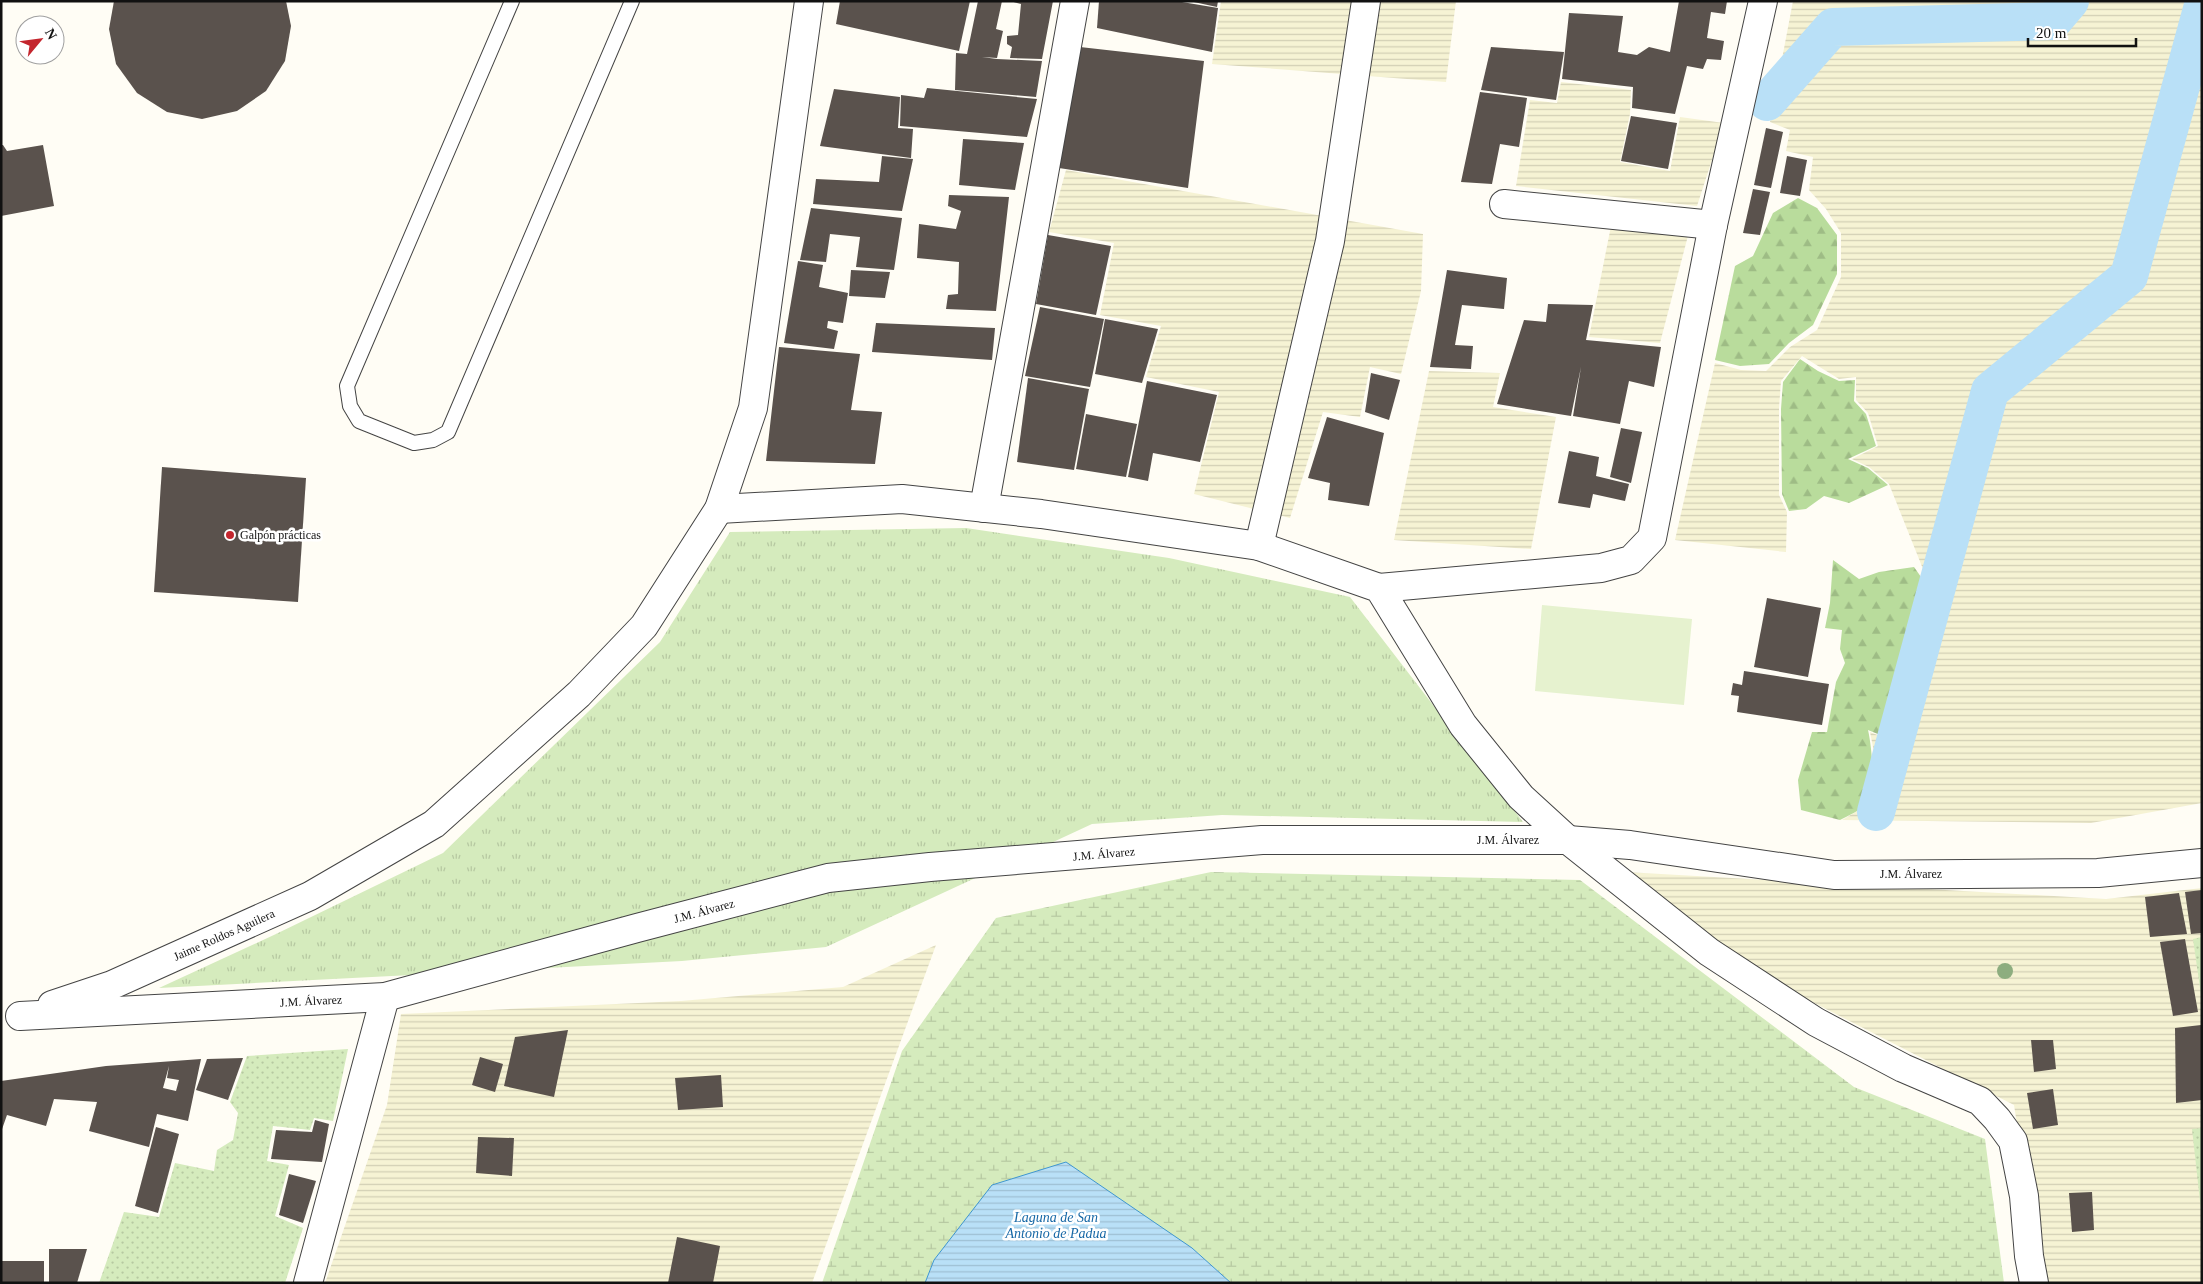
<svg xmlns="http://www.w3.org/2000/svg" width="2203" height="1284" viewBox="0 0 2203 1284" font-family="'Times New Roman',serif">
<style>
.farmland{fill:url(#farmland-rules)}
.grass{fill:url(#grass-dots)}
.forest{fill:url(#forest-firs)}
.wetland{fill:url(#wetland-marsh)}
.park{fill:url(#park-tufts)}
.pitch{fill:#e6f2cf}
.water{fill:url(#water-rules);stroke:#3f96cf}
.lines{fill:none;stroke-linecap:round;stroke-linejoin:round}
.canal{stroke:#b9e0f7;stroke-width:38}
.building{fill:#5a524d;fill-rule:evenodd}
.service-casing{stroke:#444;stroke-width:16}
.minor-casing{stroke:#444;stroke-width:30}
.service{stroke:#fff;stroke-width:14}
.minor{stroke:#fff;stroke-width:28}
.tree{fill:#8dad7f}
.poi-dot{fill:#c4262e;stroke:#fff;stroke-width:2}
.labels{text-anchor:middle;stroke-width:5;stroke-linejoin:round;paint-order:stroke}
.poi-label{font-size:12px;fill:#111;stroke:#fff;text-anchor:start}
.street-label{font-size:12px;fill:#111;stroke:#fff}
.water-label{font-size:14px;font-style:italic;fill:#1768a6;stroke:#fff}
</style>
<defs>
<pattern id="farmland-rules" width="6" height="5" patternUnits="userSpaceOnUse" patternTransform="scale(1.25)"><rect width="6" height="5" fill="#f6f3d4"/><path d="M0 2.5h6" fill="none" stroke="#d2cfb5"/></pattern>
<pattern id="grass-dots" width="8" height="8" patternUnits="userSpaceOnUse" patternTransform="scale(1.25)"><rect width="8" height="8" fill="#d5ebbd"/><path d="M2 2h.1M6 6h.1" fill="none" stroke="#b6c8a1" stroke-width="1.8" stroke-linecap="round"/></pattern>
<pattern id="forest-firs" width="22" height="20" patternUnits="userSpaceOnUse" patternTransform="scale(1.25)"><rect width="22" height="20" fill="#b9dc9c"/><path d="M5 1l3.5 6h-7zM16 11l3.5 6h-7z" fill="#9ebc85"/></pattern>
<pattern id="wetland-marsh" width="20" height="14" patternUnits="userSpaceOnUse" patternTransform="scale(1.25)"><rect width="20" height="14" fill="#d5ebbd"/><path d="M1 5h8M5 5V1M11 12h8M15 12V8" fill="none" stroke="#b6c8a1"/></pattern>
<pattern id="park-tufts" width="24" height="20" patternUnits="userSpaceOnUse" patternTransform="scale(1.25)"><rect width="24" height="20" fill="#d5ebbd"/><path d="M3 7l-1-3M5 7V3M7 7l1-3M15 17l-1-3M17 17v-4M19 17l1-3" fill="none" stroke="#b6c8a1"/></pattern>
<pattern id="water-rules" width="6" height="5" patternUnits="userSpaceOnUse" patternTransform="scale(1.25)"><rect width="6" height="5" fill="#b9e0f7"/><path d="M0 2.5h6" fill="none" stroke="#9ebfd3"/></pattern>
</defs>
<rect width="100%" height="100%" fill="#fffdf5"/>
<g class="farmland">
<polygon points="1221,1 1456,1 1446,82 1212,64"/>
<polygon points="1793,1 2202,1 2202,803 2091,823 1842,820 1866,806 1872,791 1873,747 1870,732 1885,738 1895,720 1929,584 1889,484 1869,467 1852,459 1878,446 1868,413 1856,400 1856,377 1839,379 1802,356 1781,381 1779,408 1779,495 1787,512 1786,552 1675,540 1715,363 1741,370 1766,371 1790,347 1817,330 1841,277 1841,233 1826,209 1809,190 1813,157 1786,151 1790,130 1770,122"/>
<polygon points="1561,82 1631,90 1630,114 1620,162 1670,171 1680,117 1724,123 1697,206 1516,186 1530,100 1557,103"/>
<polygon points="1066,170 1423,234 1421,291 1401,374 1370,367 1360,417 1323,412 1290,518 1194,494 1219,392 1146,377 1161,326 1100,315 1114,243 1049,232"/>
<polygon points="1612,221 1690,228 1660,343 1589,337"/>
<polygon points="1429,371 1500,373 1493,407 1556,417 1531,549 1394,540"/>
<polygon points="1626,872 2106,899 2202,888 2202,1283 2043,1283 2041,1278 2014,1105 1773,982"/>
<polygon points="936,945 812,1283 325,1283 387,1105 401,1014 681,1001 843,987"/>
</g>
<g class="grass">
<polygon points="2202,937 2202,1002 2193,939"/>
<polygon points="348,1049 333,1121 314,1118 310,1130 273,1126 267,1161 289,1165 275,1216 303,1228 285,1283 99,1283 124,1212 159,1217 175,1163 214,1171 217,1150 233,1140 238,1113 230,1102 247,1056"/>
<polygon points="2202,1128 2202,1219 2192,1129"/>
</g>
<g class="forest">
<polygon points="1798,198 1817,208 1837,235 1837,274 1813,325 1789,343 1769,364 1740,366 1715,360 1735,266 1753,256 1773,213"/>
<polygon points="1800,359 1818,371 1839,381 1855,380 1854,401 1866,414 1876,446 1848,459 1868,468 1888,485 1849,503 1824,496 1806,509 1789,511 1782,494 1781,409 1783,382"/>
<path d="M1833 560 1859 579 1879 572 1914 567 1926 584 1922 606 1893 720 1885 737 1868 730C1872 748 1876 787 1866 803 1862 810 1847 816 1840 820L1801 810 1798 780 1812 732H1827L1836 682 1845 663 1840 649 1842 630 1825 628 1830 603Z"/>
</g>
<polygon class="wetland" points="1211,872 1580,880 1854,1087 1985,1139 2004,1283 1231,1283 1192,1248 934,1260 925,1283 822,1283 902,1051 996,918"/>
<polygon class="park" points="966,528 1169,558 1350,597 1523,822 1222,815 1092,824 826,947 682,961 159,988 276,934 443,853 660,642 730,532"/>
<polygon class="pitch" points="1542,605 1692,619 1684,705 1535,691"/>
<polygon class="water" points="1066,1162 1192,1248 1231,1283 925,1283 934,1260 992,1185"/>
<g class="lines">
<g class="canal">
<polyline points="1767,102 1833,27 2053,21 2070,1"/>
<polyline points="1876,812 1990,391 2129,276 2202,9"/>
</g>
</g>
<g class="building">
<polygon points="114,1 286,1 291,26 285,61 266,91 237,111 202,119 167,112 137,93 116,64 109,29"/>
<polygon points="840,1 970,1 959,51 836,24"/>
<polygon points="978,1 1002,1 996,29 1003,31 997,58 982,57 997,59 1042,61 1036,97 955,90 956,53 967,54"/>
<polygon points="1010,1 1053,1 1042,59 1010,58 1012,47 1007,44 1007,36 1018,35 1021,4"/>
<polygon points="1099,1 1176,1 1218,8 1212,52 1097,28"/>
<polygon points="1189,1 1218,1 1217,7"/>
<polygon points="1679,1 1727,1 1725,14 1711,12 1707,38 1724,41 1721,60 1707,59 1703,69 1687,66 1675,114 1632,108 1633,87 1562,79 1569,13 1623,16 1618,52 1637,55 1649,47 1670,52"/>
<polygon points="1080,47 1204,61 1188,188 1059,168"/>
<polygon points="1491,47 1564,52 1556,100 1481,90"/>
<polygon points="927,88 1037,99 1027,137 900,126 901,95 924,98"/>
<polygon points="834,89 900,97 898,128 913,129 911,158 820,146"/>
<polygon points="1480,92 1527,98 1519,147 1500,144 1492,184 1461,182"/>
<polygon points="1631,116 1677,123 1668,169 1621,161"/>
<polygon points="1766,128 1783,132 1771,188 1754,185"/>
<polygon points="963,139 1024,143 1015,190 959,185"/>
<polygon points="1,145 3,145 7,151 43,145 54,206 1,216"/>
<polygon points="882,156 913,159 902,211 813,204 816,179 879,182"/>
<polygon points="1787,156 1807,160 1800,196 1780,193"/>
<polygon points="1753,189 1770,192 1760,235 1743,233"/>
<polygon points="949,195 1009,197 996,311 946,309 948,295 958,294 959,262 917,258 919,224 956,229 961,211 948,206"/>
<polygon points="811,208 902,218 894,270 856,267 860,237 830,234 826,262 800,260"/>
<polygon points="1048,235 1111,246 1096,315 1036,304"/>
<polygon points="798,261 823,265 819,287 848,293 843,323 828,321 827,328 838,331 834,349 784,343"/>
<polygon points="851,270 890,272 885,298 849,296"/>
<polygon points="1447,270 1507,278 1504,309 1462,305 1455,345 1473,346 1471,369 1430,367"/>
<polygon points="1548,304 1593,305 1586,340 1661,347 1654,387 1629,381 1620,424 1573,416 1581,367 1571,416 1497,404 1524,320 1546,322"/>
<polygon points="1040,307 1104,319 1090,387 1025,376"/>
<polygon points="1105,319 1158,329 1142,383 1095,374"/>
<polygon points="876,323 995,328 992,360 872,352"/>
<polygon points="779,347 860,354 851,410 882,412 875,464 766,461"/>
<polygon points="1371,373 1400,380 1389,420 1365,412"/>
<polygon points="1028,378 1089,389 1074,470 1017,462"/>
<polygon points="1147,381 1217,395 1200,462 1153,453 1148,481 1128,477"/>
<polygon points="1086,414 1137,424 1126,477 1076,469"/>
<polygon points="1327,417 1384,433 1369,506 1328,500 1330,483 1308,478"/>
<polygon points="1621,428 1642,432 1631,483 1610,477"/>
<polygon points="1569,451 1599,457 1596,476 1629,484 1625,501 1593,494 1590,508 1558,503"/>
<polygon points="162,467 306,478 298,602 154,592"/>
<polygon points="1767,598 1821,608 1808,677 1754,667"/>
<polygon points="1744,671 1829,684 1822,725 1737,712 1739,696 1731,695 1733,683 1742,685"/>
<polygon points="2202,890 2202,933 2191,934 2185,892"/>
<polygon points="2179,893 2187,934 2150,937 2145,897"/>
<polygon points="2185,939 2198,1012 2173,1016 2160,942"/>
<polygon points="2201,1025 2202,1100 2176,1103 2175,1028"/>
<polygon points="568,1030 554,1097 504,1086 515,1037"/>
<polygon points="2031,1040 2053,1040 2056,1069 2034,1072"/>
<polygon points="480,1057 503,1064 495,1092 472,1085"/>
<polygon points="243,1058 228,1100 196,1090 207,1059"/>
<path d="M201 1059 188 1121 157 1114 149 1147 89 1131 97 1102 54 1099 46 1126 7 1115 1 1132V1081L106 1066ZM169 1066 167 1078 179 1080 176 1091 163 1088Z"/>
<polygon points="721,1075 723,1107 678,1110 675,1078"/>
<polygon points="2053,1089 2058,1125 2033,1129 2027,1093"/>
<polygon points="315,1120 329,1124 322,1162 271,1159 276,1130 312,1132"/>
<polygon points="156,1127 179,1134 158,1213 135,1206"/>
<polygon points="478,1137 514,1138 512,1176 476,1173"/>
<polygon points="289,1174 316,1181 303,1223 279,1215"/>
<polygon points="2092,1192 2094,1230 2072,1232 2069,1193"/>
<polygon points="677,1237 720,1246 713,1283 668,1283"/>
<polygon points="49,1249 87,1249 77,1283 49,1283"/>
<rect x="1" y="1261" width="43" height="22"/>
</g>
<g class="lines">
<defs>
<polyline id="service" points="512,1 347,386 350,406 359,421 414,443 433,440 448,432 632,1"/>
<g id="minor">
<polyline points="1504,204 1713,225"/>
<polyline points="984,508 1075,1"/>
<polyline points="719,509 902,499 1041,514 1259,546 1379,588 1463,725 1521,797 1568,840 1709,952 1816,1022 1903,1068 1980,1101 1997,1119 2013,1141 2024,1196 2029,1256 2034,1283"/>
<polyline points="1259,546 1330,241 1366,1"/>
<polyline points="1379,588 1601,568 1631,560 1652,538 1713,225 1763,1"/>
<polyline points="52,1005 112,985 310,896 434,824 579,694 644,626 719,509 753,408 809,1"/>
<polyline points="20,1016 385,997 637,928 828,878 930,867 1262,840 1568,840 1630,845 1834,875 2098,873 2202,863"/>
<polyline points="308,1283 385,997"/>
</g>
</defs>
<use href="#service" class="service-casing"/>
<use href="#minor" class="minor-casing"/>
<use href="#service" class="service"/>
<use href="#minor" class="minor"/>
</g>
<circle class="tree" cx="2005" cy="971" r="8"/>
<circle class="poi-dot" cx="230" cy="535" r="5"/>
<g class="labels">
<g class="poi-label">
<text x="240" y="539">Galpón prácticas</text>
</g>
<g class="street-label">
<text x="1508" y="844">J.M. Álvarez</text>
<text transform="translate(1104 854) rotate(-5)" y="4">J.M. Álvarez</text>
<text x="1911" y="878">J.M. Álvarez</text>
<text transform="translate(704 911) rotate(-15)" y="4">J.M. Álvarez</text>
<text transform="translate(224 935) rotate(-24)" y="4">Jaime Roldos Aguilera</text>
<text transform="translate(311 1001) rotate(-3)" y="4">J.M. Álvarez</text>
</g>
<g class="water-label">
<text x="1056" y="1222">Laguna de San<tspan x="1056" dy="16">Antonio de Padua</tspan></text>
</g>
</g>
<rect width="2203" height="1284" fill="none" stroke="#111111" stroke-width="5"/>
<g transform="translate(40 40) rotate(61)"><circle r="24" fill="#ffffff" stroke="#a0a0a0"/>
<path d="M0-4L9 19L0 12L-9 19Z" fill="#c4262e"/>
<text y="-8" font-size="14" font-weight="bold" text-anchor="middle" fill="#111111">N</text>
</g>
<path d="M2028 38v8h108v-8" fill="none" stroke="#111111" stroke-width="2.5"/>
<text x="2036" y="38" font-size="15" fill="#111111" stroke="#ffffff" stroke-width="4" paint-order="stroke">20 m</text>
</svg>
